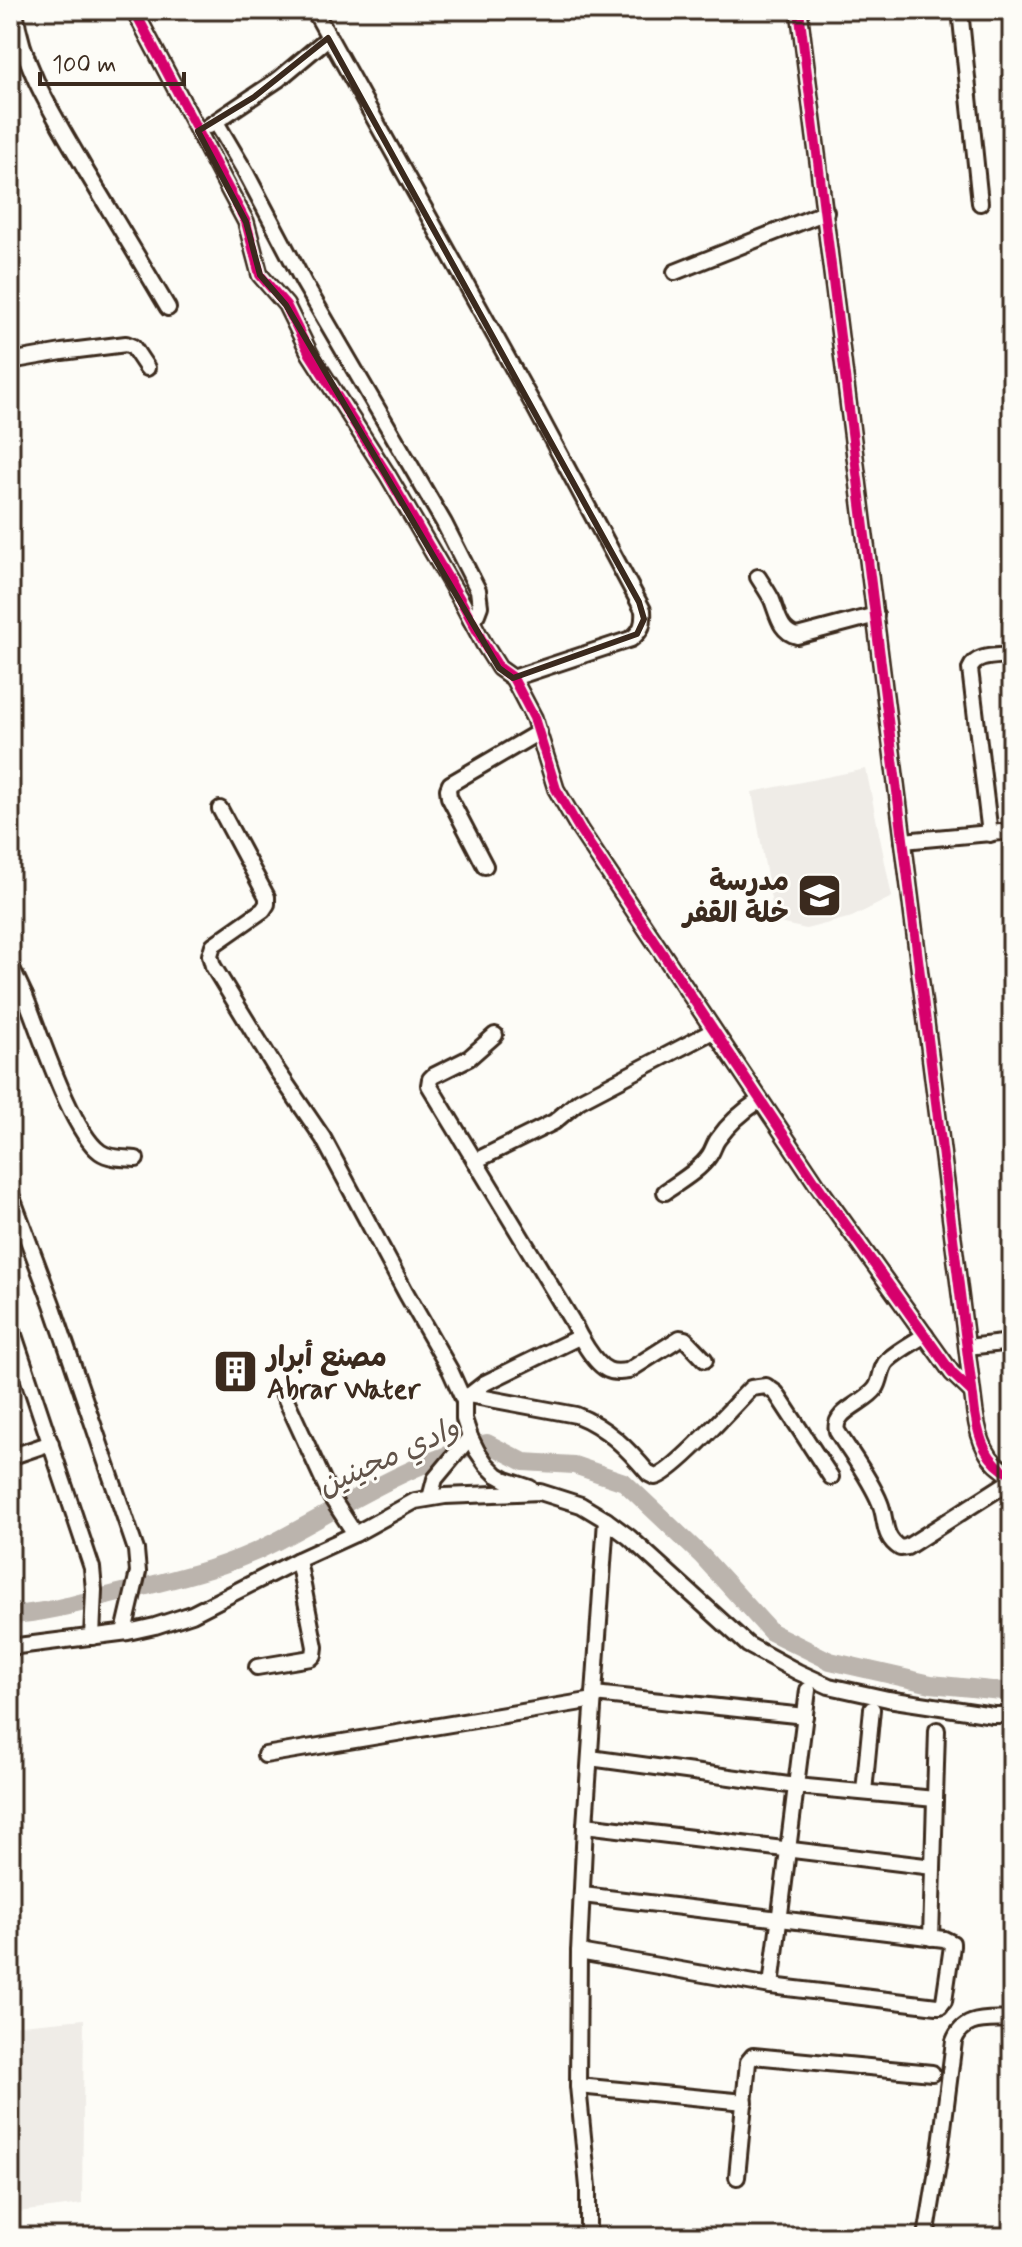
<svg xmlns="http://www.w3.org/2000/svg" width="1022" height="2247" viewBox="0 0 1022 2247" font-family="Mynerve,'Playpen Sans Arabic',sans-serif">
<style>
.built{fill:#efece7}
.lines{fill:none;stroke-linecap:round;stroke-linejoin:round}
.river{stroke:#bbb4ad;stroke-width:18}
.minor-casing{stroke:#3b2a1e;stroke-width:20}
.major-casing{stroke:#3b2a1e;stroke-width:24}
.minor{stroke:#fdfcf7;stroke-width:14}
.major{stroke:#fdfcf7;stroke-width:18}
.cycleway-casing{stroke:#fdfcf7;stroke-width:15}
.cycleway{stroke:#d6006c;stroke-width:10}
.marked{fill:none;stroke:#3b2a1e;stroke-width:6;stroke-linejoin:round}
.labels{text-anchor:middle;stroke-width:6;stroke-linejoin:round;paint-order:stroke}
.poi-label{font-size:28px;font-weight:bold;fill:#3b2a1e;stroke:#fdfcf7;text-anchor:end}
.water-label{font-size:30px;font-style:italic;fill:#615349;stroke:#fdfcf7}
</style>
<rect width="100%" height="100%" fill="#fdfcf7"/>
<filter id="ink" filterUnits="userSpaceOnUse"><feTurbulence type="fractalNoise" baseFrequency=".0125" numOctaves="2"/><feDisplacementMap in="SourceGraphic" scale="16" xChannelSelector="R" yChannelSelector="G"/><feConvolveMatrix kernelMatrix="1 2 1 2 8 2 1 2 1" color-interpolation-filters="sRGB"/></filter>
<g filter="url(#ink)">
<g class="built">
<polygon points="866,769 892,897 852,917 806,929 775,922 752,792"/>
<polygon points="84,2019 82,2204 10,2213 10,2026"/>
</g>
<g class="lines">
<path class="river" d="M10 1615C49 1613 85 1601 123 1592 174 1579 226 1568 273 1543 340 1508 414 1460 487 1443L524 1462 574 1465 624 1482 702 1556 771 1632 830 1661 931 1684 1012 1692"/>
<defs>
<g id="minor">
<path d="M15 10C22 69 57 120 86 171 113 216 141 262 168 308"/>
<polyline points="134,10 246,222 260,275 286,305 310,354 387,474 460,599 484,644 499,668 513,678 534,718 556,789 580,830 818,1186 952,1373 972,1392"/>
<path d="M314 10 534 406 643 610C644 623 642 631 631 639L513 678"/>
<path d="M799 10 975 1413C979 1439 986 1463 1012 1475"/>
<polyline points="960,10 980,203"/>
<polyline points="216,122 246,173 304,283 444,523 478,590 480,606 477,614 471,620"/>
<polyline points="209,126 279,79 328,38"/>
<polyline points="675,272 826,212"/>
<polyline points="10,361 62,352 126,344 133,347 147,368"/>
<path d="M758 577C763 585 768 592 772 600 778 615 780 632 797 636L876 615"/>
<polyline points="220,809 267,897 267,904 263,910 213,945 210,955 213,966 276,1069 323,1138 406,1293 450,1370 464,1401 464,1419 470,1437 477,1451 486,1464 497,1475 506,1480 530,1488"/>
<path d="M990 834 970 669C976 654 997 657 1012 655"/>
<polyline points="903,841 1012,831"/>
<polyline points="485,866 449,797 448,789 450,784 539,732"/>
<polyline points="10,964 25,996"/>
<path d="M10 1004 25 996C40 1033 71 1131 100 1152 110 1159 125 1158 136 1159"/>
<path d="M495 1035 469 1058 433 1076 430 1079 429 1085 572 1321C578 1334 594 1364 608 1370 614 1373 621 1372 628 1371L680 1338 685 1339 705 1360"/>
<polyline points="475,1161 554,1122 579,1101 713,1031"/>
<polyline points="10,1192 52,1304 136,1550 138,1572 124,1632"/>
<path d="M665 1192C679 1182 700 1170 709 1156 713 1151 714 1144 718 1139 730 1122 743 1111 760 1100"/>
<polyline points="10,1323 92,1568 94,1590 92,1637"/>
<path d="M925 1335C913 1343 899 1350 888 1360 880 1367 882 1379 876 1388 866 1403 832 1411 837 1431 851 1454 870 1478 880 1503 887 1520 882 1537 900 1548L907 1547 1012 1480"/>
<polyline points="967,1347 1012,1342"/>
<polyline points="284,1395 331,1497 355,1534"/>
<path d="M469 1395 576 1415C607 1427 628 1449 649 1474L655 1477C674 1473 734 1405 751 1388L766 1386 776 1393 831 1477"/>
<polyline points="467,1397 485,1383 579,1337"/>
<polyline points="10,1457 51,1443"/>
<polyline points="430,1498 435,1479 470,1437"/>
<polyline points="10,1647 128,1632 155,1626 192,1614 298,1560 355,1534 415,1501 445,1496 540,1492 581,1505 606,1520 629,1537 748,1645 798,1672 829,1686 888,1699 993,1715 1012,1715"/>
<polyline points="257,1667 311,1658 314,1655 315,1647 298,1560"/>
<polyline points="594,1694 805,1716"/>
<polyline points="265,1755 594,1700"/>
<polyline points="590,1758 796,1786 935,1799"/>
<polyline points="864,1792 872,1709"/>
<polyline points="585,1825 933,1867"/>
<polyline points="931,1938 937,1730"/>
<polyline points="579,1952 771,1986 937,2006 940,2006 944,2001 952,1946 952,1943 944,1939 583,1895"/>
<polyline points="771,1986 808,1690"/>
<polyline points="578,2086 745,2102"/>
<polyline points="737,2177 748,2062 753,2056 932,2073"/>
<polyline points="588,2237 588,2187 578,2086 579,1952 585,1825 606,1520"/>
<path d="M926 2237 940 2152 954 2041C964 2015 988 2021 1012 2019"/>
</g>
<polyline id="major" points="10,10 14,10"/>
</defs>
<use href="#minor" class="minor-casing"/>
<use href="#major" class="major-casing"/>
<use href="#minor" class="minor"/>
<use href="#major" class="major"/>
<defs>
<g id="cycleway">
<polyline points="134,10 246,222 260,275 286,305 310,354 387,474 460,599 484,644 499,668 513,678 534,718 556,789 580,830 818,1186 952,1373 972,1392"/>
<path d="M799 10 975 1413C979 1439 986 1463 1012 1475"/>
</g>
</defs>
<use href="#cycleway" class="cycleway-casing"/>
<use href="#cycleway" class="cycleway"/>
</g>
</g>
<path class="marked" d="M328 38 639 602 644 619 637 634 513 678 499 668 286 305 260 275 246 222 198 131 254 97Z"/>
<defs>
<symbol id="school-square" viewBox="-11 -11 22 22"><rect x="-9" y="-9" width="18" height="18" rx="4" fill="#3b2a1e" stroke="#fdfcf7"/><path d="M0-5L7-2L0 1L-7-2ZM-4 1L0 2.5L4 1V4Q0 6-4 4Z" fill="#fff"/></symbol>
<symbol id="building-square" viewBox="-11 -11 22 22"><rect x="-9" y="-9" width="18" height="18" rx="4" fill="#3b2a1e" stroke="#fdfcf7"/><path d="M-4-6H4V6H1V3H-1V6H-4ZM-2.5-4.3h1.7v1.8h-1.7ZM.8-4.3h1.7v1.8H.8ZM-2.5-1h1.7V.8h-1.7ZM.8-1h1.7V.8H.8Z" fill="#fff"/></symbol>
</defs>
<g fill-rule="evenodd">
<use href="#school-square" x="794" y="870" width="51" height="51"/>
<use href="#building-square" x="210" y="1346" width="51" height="51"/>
</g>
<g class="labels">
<g class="poi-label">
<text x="789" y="890">مدرسة<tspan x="789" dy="32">خلة القفر</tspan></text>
<text x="267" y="1366" text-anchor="start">مصنع أبرار<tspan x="267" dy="32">Abrar Water</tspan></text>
</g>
<g class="water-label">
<text transform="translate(388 1456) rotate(-24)" y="10">وادي مجينين</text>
</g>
</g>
<rect width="1022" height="2247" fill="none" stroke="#fdfcf7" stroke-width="40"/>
<rect x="20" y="20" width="982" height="2207" fill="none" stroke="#3b2a1e" stroke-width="3" filter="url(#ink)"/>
<path d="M40 72v12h144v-12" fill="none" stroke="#3b2a1e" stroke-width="4"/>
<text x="52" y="72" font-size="24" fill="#3b2a1e" stroke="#fdfcf7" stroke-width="6" paint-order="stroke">100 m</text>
</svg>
